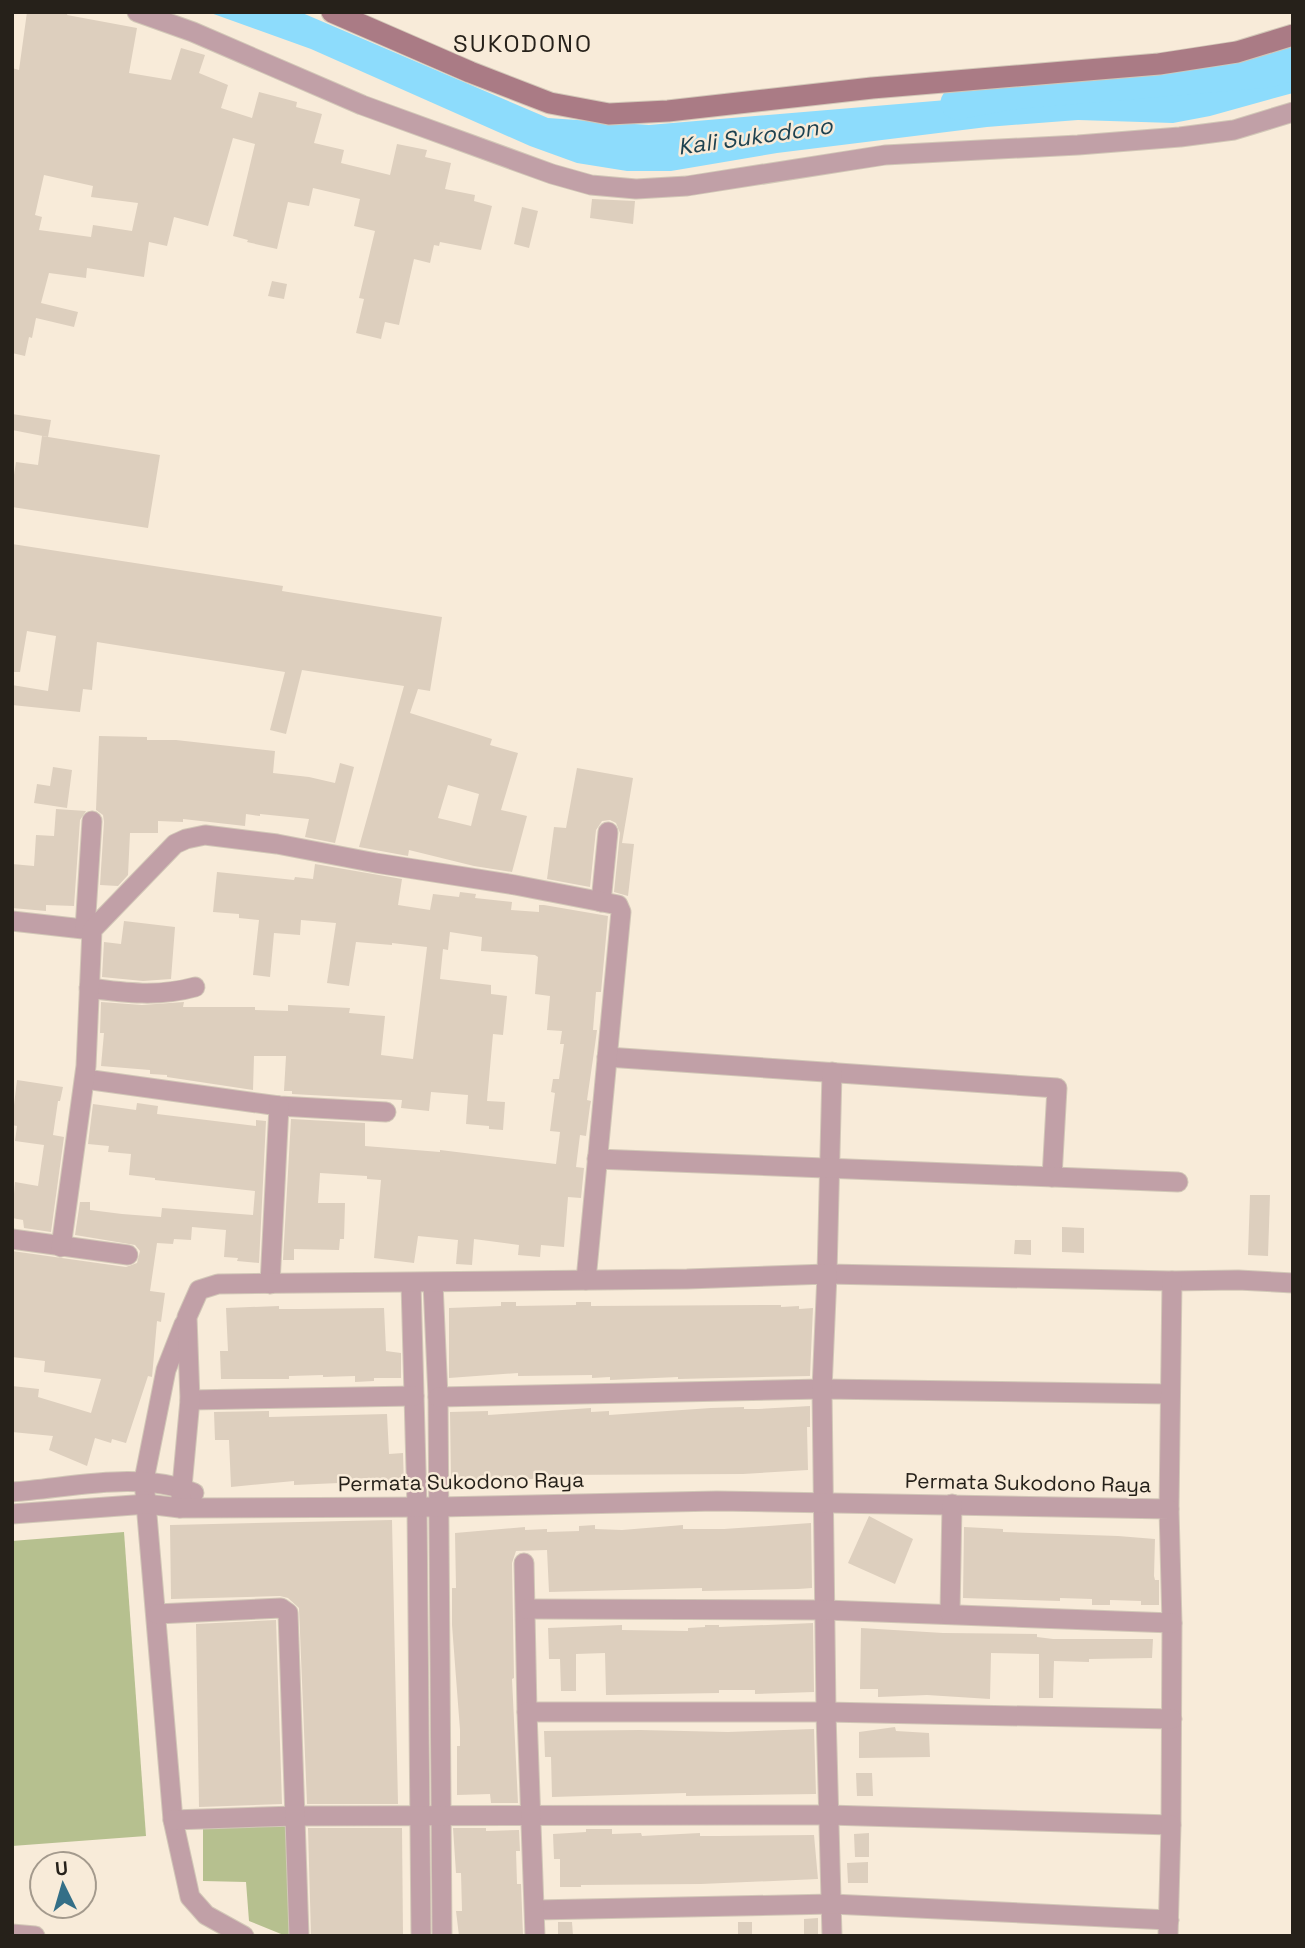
<svg xmlns="http://www.w3.org/2000/svg" width="1305" height="1948" viewBox="0 0 1305 1948" font-family="'Space Grotesk',sans-serif">
<style>
.green{fill:#b6c08f}
.water{fill:#8ddcfc}
.lines{fill:none;stroke-linecap:round;stroke-linejoin:round}
.river{stroke:#8ddcfc;stroke-width:33}
.building{fill:#ddcfbe;fill-rule:evenodd}
.minor-casing{stroke:#d2c7b7;stroke-width:21}
.secondary-casing{stroke:#d2c7b7;stroke-width:23}
.minor{stroke:#c1a0a7;stroke-width:19}
.secondary{stroke:#aa7b85;stroke-width:21}
.labels{text-anchor:middle;stroke-width:5;stroke-linejoin:round;paint-order:stroke}
.street-label{font-size:21px;fill:#26211a;stroke:#f8ebd9}
.water-label{font-size:23px;font-style:italic;fill:#1e4250;stroke:#f8ebd9}
.quarter-label{font-size:24px;letter-spacing:2px;fill:#26211a;stroke:#f8ebd9}
</style>
<rect width="100%" height="100%" fill="#f8ebd9"/>
<g class="green">
<polygon points="124,1532 146,1836 12,1846 12,1541"/>
<polygon points="203,1823 292,1823 293,1936 286,1936 249,1921 246,1882 203,1881"/>
</g>
<polygon class="water" points="208,12 300,12 548,118 649,125 1198,79 1293,46 1293,93 1210,116 1173,123 1078,120 987,127 777,153 671,171 627,171 577,163 530,146 311,49"/>
<g class="lines">
<polyline class="river" points="957,103 1011,93 1268,71 1293,64"/>
</g>
<g class="building">
<path d="M27 12H68L67 15 137 28 129 73 171 80 181 48 205 55 199 73 228 85 221 108 252 118 259 92 297 102 296 107 322 114 314 143 344 150 341 163 390 175 397 144 427 150 425 157 451 163 445 189 475 195 474 201 492 206 481 250 440 242 439 246 434 245 430 263 414 259 399 325 385 322 381 339 356 333 364 299 359 298 375 231 354 226 360 199 313 188 309 206 288 202 277 249 247 242 248 240 233 236 255 144 233 138 208 226 174 217 167 246 149 242 144 277 87 268 86 278 49 273 41 303 78 312 74 327 36 318 32 338 29 337 25 356 12 353V68L19 70ZM44 175 93 186 91 197 138 203 132 231 93 225 91 237 39 230 42 217 35 215Z"/>
<polygon points="592,199 635,201 633,224 590,218"/>
<polygon points="522,207 538,211 529,248 514,244"/>
<polygon points="272,281 287,284 284,299 268,296"/>
<polygon points="12,414 51,420 48,437 12,430"/>
<polygon points="42,436 160,455 148,528 12,507 12,488 16,462 38,465"/>
<path d="M12 544 283 586 282 591 442 617 430 691 418 689 410 713 492 739 490 745 518 753 501 810 527 816 512 872 474 866 409 850 408 856 359 847 404 686 302 670 286 734 270 730 285 672 97 642 92 690 83 689 80 712 12 705V685L48 691 56 636 27 631 20 672H12ZM448 785 479 794 471 826 438 818Z"/>
<polygon points="99,736 147,737 147,740 176,740 275,751 273,773 309,777 335,783 340,763 354,767 335,843 305,837 309,819 260,814 260,816 246,814 245,826 183,819 183,822 158,821 158,833 130,833 128,875 118,886 100,885 104,822 103,815 96,810"/>
<polygon points="53,767 72,770 67,808 34,803 37,784 50,786"/>
<polygon points="577,768 633,778 622,843 634,844 628,896 614,892 620,833 616,823 610,820 602,821 596,830 590,887 547,879 554,827 566,828"/>
<polygon points="56,809 86,811 80,820 74,906 46,905 46,911 12,908 12,864 34,866 36,835 54,836"/>
<polygon points="315,864 402,879 398,905 430,910 433,894 459,897 460,892 476,894 475,898 512,902 511,910 539,912 539,905 544,905 608,916 601,992 596,992 593,1030 597,1030 595,1045 587,1100 591,1101 590,1106 586,1136 580,1135 576,1167 584,1168 581,1198 568,1197 564,1247 541,1245 540,1257 518,1255 519,1245 474,1239 472,1265 456,1264 458,1240 418,1236 414,1263 374,1258 381,1180 367,1179 367,1176 320,1173 318,1203 345,1203 344,1239 340,1239 339,1250 294,1249 294,1260 283,1260 291,1119 365,1123 365,1146 440,1152 440,1150 556,1164 560,1132 550,1131 555,1093 551,1092 553,1079 559,1079 564,1044 560,1044 562,1031 547,1030 550,996 535,994 538,957 535,955 481,951 482,937 450,932 448,950 443,949 440,979 491,985 491,994 507,996 503,1035 493,1034 487,1101 505,1102 503,1130 489,1129 489,1126 466,1124 468,1095 431,1092 429,1111 401,1108 402,1100 292,1094 292,1091 284,1091 286,1056 254,1056 253,1090 167,1077 167,1075 150,1074 150,1070 101,1066 104,1033 100,1033 101,1002 142,1005 184,1002 183,1007 255,1007 255,1010 288,1011 288,1005 350,1008 349,1013 385,1016 381,1055 413,1059 427,947 392,943 392,945 356,942 349,986 327,983 336,923 301,920 300,935 274,933 270,977 253,975 259,920 239,918 239,914 213,912 217,872 294,880 295,877 313,879"/>
<polygon points="124,921 175,927 171,979 143,981 102,977 104,942 121,944"/>
<polygon points="17,1080 63,1087 60,1101 58,1101 53,1135 64,1137 51,1232 24,1228 23,1220 12,1218 15,1182 38,1186 44,1145 15,1141 17,1126 12,1125 12,1122"/>
<polygon points="137,1103 158,1106 157,1114 256,1126 256,1120 266,1121 259,1263 237,1261 238,1258 224,1257 226,1230 192,1227 191,1240 174,1239 173,1244 157,1243 150,1291 165,1293 161,1322 157,1321 152,1377 148,1376 126,1443 112,1439 111,1443 95,1438 87,1466 49,1450 53,1436 12,1432 12,1386 39,1389 38,1397 91,1413 101,1379 44,1372 45,1361 12,1357 12,1251 126,1267 137,1263 140,1251 135,1245 75,1235 80,1202 90,1202 90,1210 122,1214 161,1217 162,1208 253,1215 255,1191 155,1180 155,1178 129,1175 131,1154 108,1152 109,1146 88,1144 93,1104 136,1110"/>
<polygon points="1250,1195 1270,1195 1268,1256 1248,1255"/>
<polygon points="1062,1227 1084,1228 1084,1253 1062,1252"/>
<polygon points="1015,1240 1031,1240 1031,1255 1014,1254"/>
<polygon points="501,1302 516,1302 516,1306 576,1305 576,1302 591,1302 591,1306 781,1305 781,1307 799,1306 799,1309 813,1308 810,1376 678,1379 678,1377 610,1380 610,1377 592,1378 592,1375 518,1376 518,1373 449,1378 449,1308 501,1306"/>
<polygon points="279,1306 279,1309 300,1309 384,1308 386,1351 401,1353 401,1378 374,1378 374,1381 355,1382 355,1376 323,1377 323,1375 289,1376 289,1379 221,1379 220,1351 228,1351 226,1308"/>
<polygon points="810,1406 810,1427 807,1427 808,1470 743,1474 551,1475 551,1477 521,1480 505,1480 505,1478 451,1481 450,1412 488,1411 488,1415 591,1408 591,1412 609,1411 609,1415 711,1408 744,1407 744,1409 758,1409"/>
<polygon points="269,1411 269,1417 387,1414 389,1454 403,1453 404,1487 374,1488 374,1478 339,1479 339,1483 294,1485 294,1481 231,1487 229,1440 215,1440 214,1412"/>
<polygon points="869,1516 913,1539 895,1584 848,1563"/>
<polygon points="392,1520 398,1804 307,1804 299,1608 288,1598 280,1596 171,1599 170,1525"/>
<polygon points="811,1523 812,1588 798,1589 702,1591 702,1588 549,1592 547,1550 516,1551 512,1563 514,1678 512,1679 518,1803 491,1803 490,1794 457,1795 457,1746 460,1746 460,1730 452,1625 452,1588 456,1588 455,1533 525,1527 525,1530 547,1529 547,1532 579,1531 579,1526 595,1525 595,1529 622,1530 683,1525 683,1529 724,1529"/>
<polygon points="964,1527 1003,1529 1003,1532 1118,1536 1155,1539 1154,1576 1155,1580 1159,1580 1159,1605 1141,1605 1141,1601 1110,1600 1110,1605 1092,1605 1092,1599 1060,1598 1060,1601 963,1598"/>
<polygon points="276,1620 282,1804 199,1807 196,1624"/>
<polygon points="813,1623 814,1692 755,1694 755,1690 719,1690 719,1693 606,1695 605,1653 576,1654 576,1691 561,1691 560,1659 549,1659 548,1628 622,1625 622,1630 688,1631 688,1628 705,1627 705,1625 719,1625 719,1627"/>
<polygon points="861,1628 943,1633 1037,1634 1037,1637 1053,1639 1153,1639 1152,1658 1089,1659 1089,1662 1054,1661 1053,1698 1039,1698 1039,1654 991,1653 990,1699 927,1695 878,1697 878,1689 860,1689"/>
<polygon points="895,1727 896,1731 929,1733 930,1757 859,1758 859,1732"/>
<polygon points="814,1729 816,1794 686,1796 686,1793 552,1797 551,1757 545,1757 544,1731 640,1730 728,1732"/>
<polygon points="856,1773 872,1773 873,1796 857,1796"/>
<polygon points="308,1828 402,1828 403,1936 311,1936"/>
<polygon points="453,1828 486,1828 486,1831 519,1830 520,1851 516,1851 517,1884 521,1884 523,1936 459,1936 456,1911 462,1911 461,1873 456,1873"/>
<polygon points="586,1829 612,1829 612,1834 641,1833 642,1836 700,1833 700,1836 718,1836 814,1835 818,1879 701,1884 581,1885 581,1887 560,1887 560,1859 554,1859 553,1834 586,1832"/>
<polygon points="869,1833 869,1857 855,1857 854,1834"/>
<polygon points="868,1862 868,1883 848,1883 847,1863"/>
<polygon points="818,1918 818,1936 804,1936 804,1919"/>
<polygon points="558,1922 572,1922 573,1936 558,1936"/>
<rect x="738" y="1922" width="14" height="14"/>
</g>
<g class="lines">
<defs>
<g id="minor">
<polyline points="137,12 193,32 362,105 552,174 591,185 636,189 687,186 885,155 1078,145 1180,137 1234,130 1293,112"/>
<polyline points="601,902 608,832"/>
<polyline points="12,921 92,930"/>
<polyline points="85,929 92,821"/>
<path d="M89 988C126 993 159 997 195 987"/>
<polyline points="607,1057 1057,1088 1052,1177"/>
<polyline points="832,1072 827,1274 1172,1281 1238,1280 1293,1283"/>
<polyline points="85,1079 279,1106 386,1112"/>
<polyline points="597,1159 1178,1182"/>
<polyline points="12,1239 128,1255"/>
<polyline points="61,1247 86,1066 92,930 175,844 186,839 205,835 277,844 376,863 515,885 618,905 621,912 586,1280"/>
<polyline points="411,1283 417,1507 421,1936"/>
<polyline points="433,1283 438,1397 442,1936"/>
<polyline points="270,1284 279,1106"/>
<polyline points="184,1324 166,1370 144,1480 173,1820 190,1897 206,1915 244,1936"/>
<polyline points="438,1397 822,1389 1170,1394"/>
<polyline points="190,1400 414,1396"/>
<path d="M12 1492C70 1488 140 1470 194 1493"/>
<polyline points="180,1508 190,1400 187,1317 199,1290 218,1284 687,1279 827,1274 822,1389 826,1712 832,1936"/>
<polyline points="1169,1509 1172,1281"/>
<polyline points="12,1514 147,1504 180,1508 439,1507 717,1501 1169,1509 1172,1623 1171,1825 828,1815 296,1816 173,1820"/>
<polyline points="524,1563 527,1712"/>
<polyline points="526,1609 825,1610 1172,1623"/>
<polyline points="950,1613 952,1504"/>
<polyline points="157,1614 281,1608 288,1613 299,1936"/>
<polyline points="535,1910 832,1904 1169,1920"/>
<polyline points="12,1934 35,1936"/>
<polyline points="535,1936 527,1712 826,1712 1172,1719"/>
<polyline points="1168,1936 1171,1825"/>
</g>
<polyline id="secondary" points="332,12 470,72 550,103 609,114 668,111 872,88 1159,64 1237,52 1293,35"/>
</defs>
<use href="#minor" class="minor-casing"/>
<use href="#secondary" class="secondary-casing"/>
<use href="#minor" class="minor"/>
<use href="#secondary" class="secondary"/>
</g>
<g class="labels">
<g class="street-label">
<text transform="translate(461 1482) rotate(-1)" y="7">Permata Sukodono Raya</text>
<text transform="translate(1028 1483) rotate(1)" y="7">Permata Sukodono Raya</text>
</g>
<g class="water-label">
<text transform="translate(755 136) rotate(-8)" y="8">Kali Sukodono</text>
</g>
<g class="quarter-label">
<text x="523" y="52">SUKODONO</text>
</g>
</g>
<rect width="1305" height="1948" fill="none" stroke="#26211a" stroke-width="28"/>
<g transform="translate(63 1885) rotate(355)"><circle r="33" fill="#f8ebd9" stroke="#a49a8d" stroke-width="2"/>
<path d="M0-5L12 26L0 18L-12 26Z" fill="#346f87"/>
<text y="-10" font-size="19" font-weight="bold" text-anchor="middle" fill="#26211a">U</text>
</g>
</svg>
